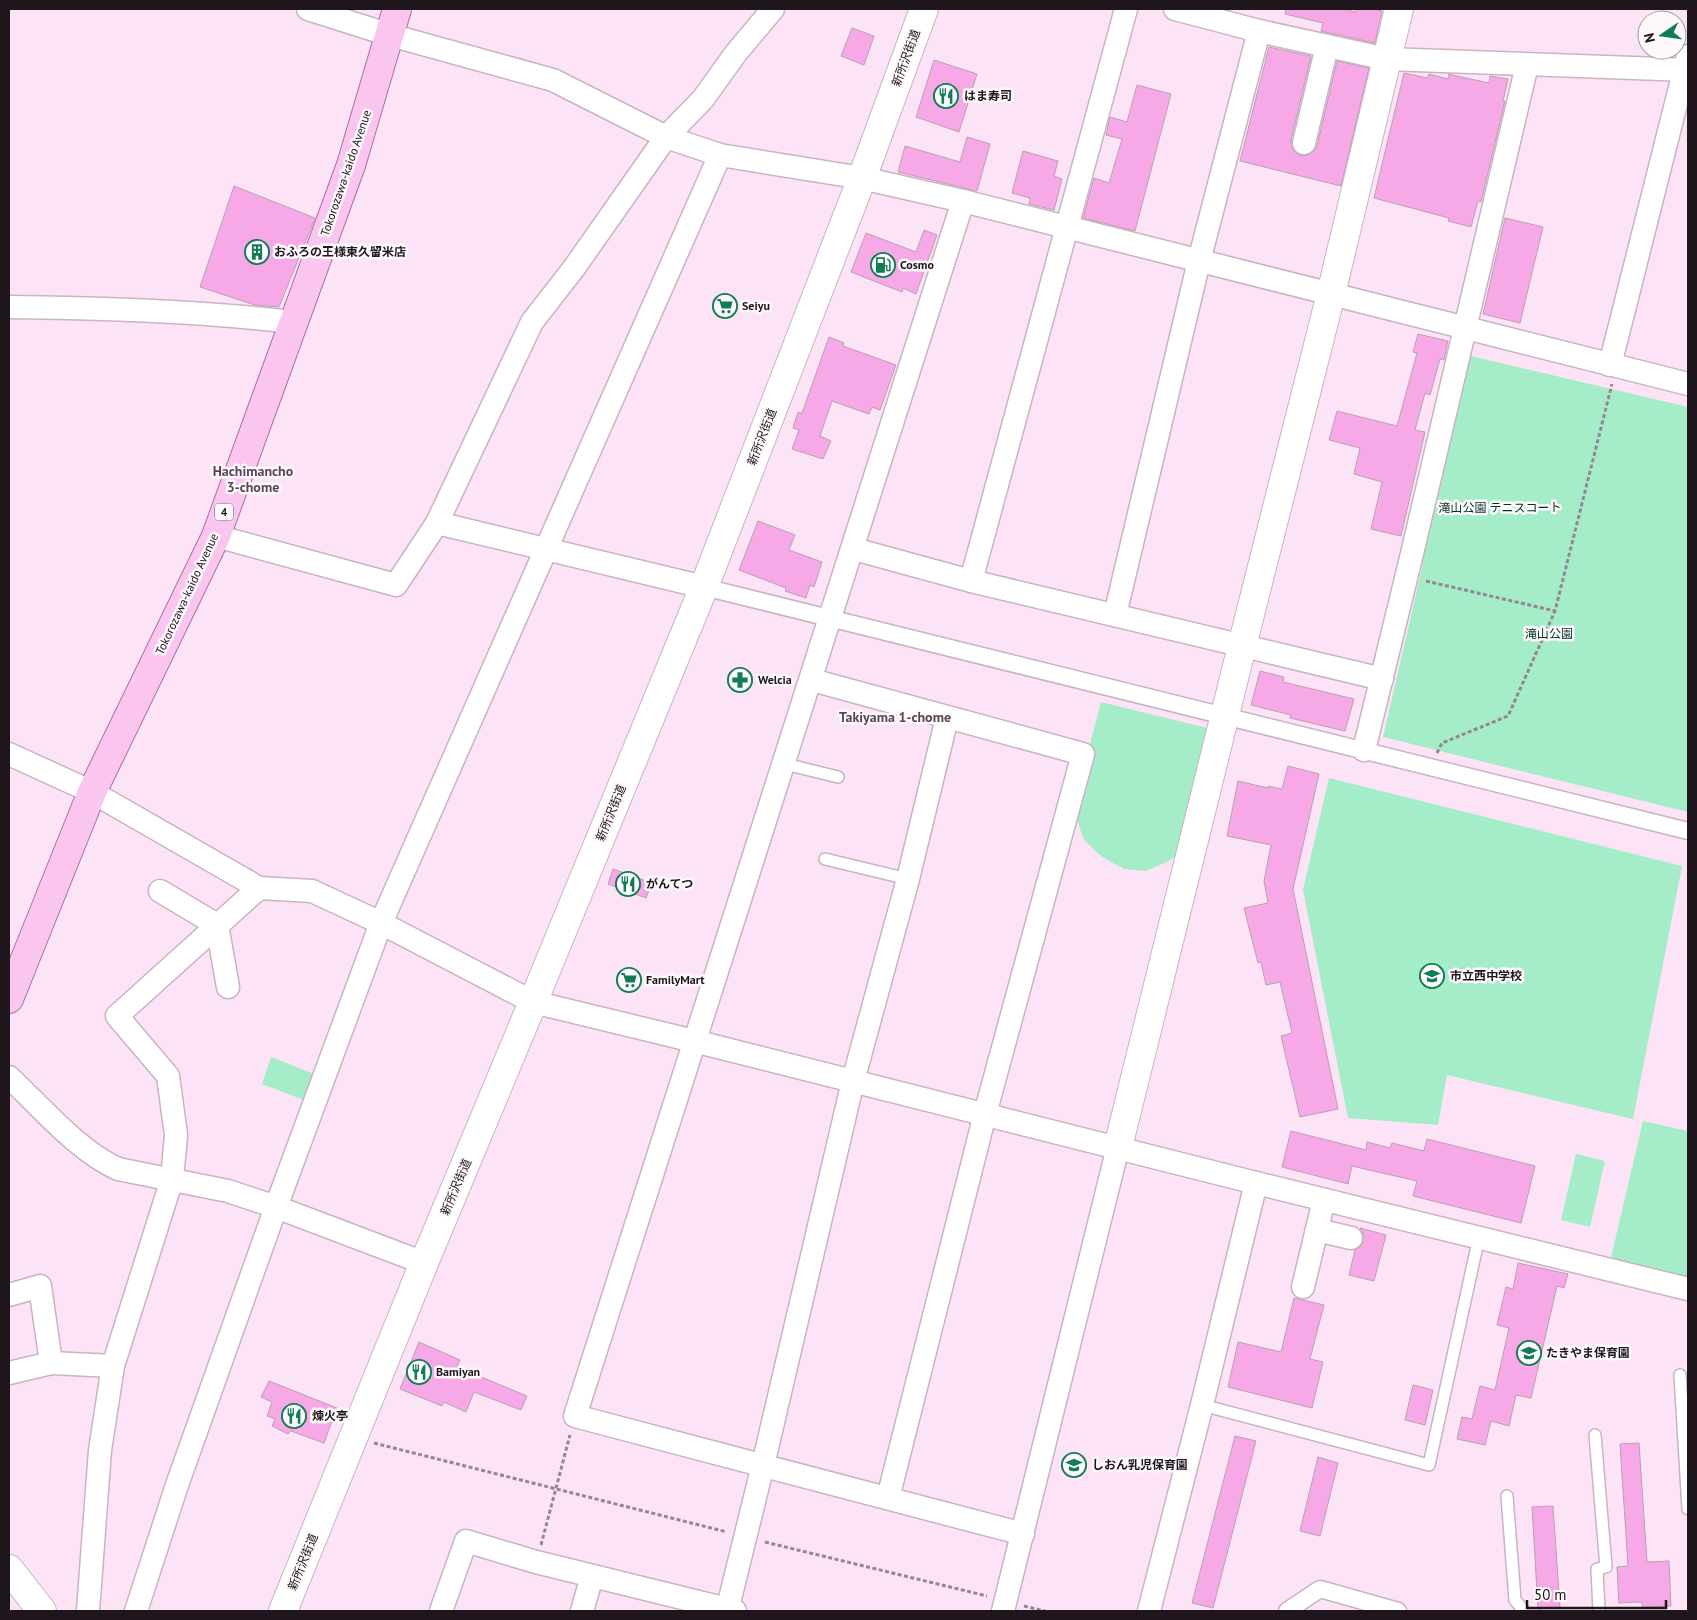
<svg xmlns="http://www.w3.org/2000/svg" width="1697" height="1620" viewBox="0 0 1697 1620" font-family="'PT Sans','Noto Sans JP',sans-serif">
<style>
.green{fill:#a5ecc9}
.building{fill:#f7a8e6;stroke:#b7a1b1}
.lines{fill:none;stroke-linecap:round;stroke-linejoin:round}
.service-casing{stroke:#c9b3c4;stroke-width:14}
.pedestrian-casing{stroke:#c9b3c4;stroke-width:19}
.minor-casing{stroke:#c9b3c4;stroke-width:25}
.tertiary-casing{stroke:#c9b3c4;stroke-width:30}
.secondary-casing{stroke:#c9b3c4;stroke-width:30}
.primary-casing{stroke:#aa709e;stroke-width:30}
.path{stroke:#968592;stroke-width:3;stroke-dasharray:4 2.5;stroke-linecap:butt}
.service{stroke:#fff;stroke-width:11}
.pedestrian{stroke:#fff;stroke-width:16}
.minor{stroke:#fff;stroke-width:22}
.tertiary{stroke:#fff;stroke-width:28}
.secondary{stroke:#fff;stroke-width:28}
.primary{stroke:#fac6ef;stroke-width:28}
.labels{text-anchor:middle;stroke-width:5;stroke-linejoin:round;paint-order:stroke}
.shield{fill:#fdf8fc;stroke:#615a5f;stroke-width:1}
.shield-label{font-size:11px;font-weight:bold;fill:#1e161c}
.street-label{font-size:12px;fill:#1e161c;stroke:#fdf8fc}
.poi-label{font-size:12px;font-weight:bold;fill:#1e161c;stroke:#fdf8fc;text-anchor:start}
.park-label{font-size:12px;fill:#013320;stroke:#fdf8fc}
.neighbourhood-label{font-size:14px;font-weight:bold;fill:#594655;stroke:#fdf8fc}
</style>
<rect width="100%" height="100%" fill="#fce4f6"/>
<g class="green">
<polygon points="1471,356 1688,407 1688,812 1383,737 1423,564 1419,563"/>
<polygon points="1101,702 1215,730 1187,846 1169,861 1146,871 1124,869 1102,857 1084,840 1073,808"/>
<polygon points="1329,778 1682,866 1633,1119 1447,1075 1438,1125 1348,1118 1303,890"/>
<polygon points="271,1057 319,1076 309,1102 262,1084"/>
<polygon points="1643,1121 1688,1131 1688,1279 1610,1262"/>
<polygon points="1576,1154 1605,1161 1590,1227 1561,1220"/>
</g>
<g class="building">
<polygon points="1286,9 1343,9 1356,12 1356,9 1372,9 1382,11 1375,43 1321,31 1323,23 1285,14"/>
<polygon points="852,28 874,36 864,65 841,56"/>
<polygon points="1269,47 1311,56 1291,140 1292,147 1295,152 1301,156 1308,155 1313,152 1317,146 1337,61 1369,68 1341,186 1240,161"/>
<polygon points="934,60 977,74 959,132 916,117"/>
<polygon points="1404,73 1427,78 1429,74 1448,79 1449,74 1452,75 1489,83 1490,76 1508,79 1503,101 1505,101 1481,202 1478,201 1471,227 1448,221 1449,218 1374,198"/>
<polygon points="1137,85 1171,94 1135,231 1083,218 1094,178 1109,183 1122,139 1106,135 1110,117 1127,122"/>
<polygon points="967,137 990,144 977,191 898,172 905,146 960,162"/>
<polygon points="1023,151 1058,161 1054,176 1062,179 1054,210 1029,204 1030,198 1012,193"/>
<polygon points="234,186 315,218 279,307 255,305 200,287"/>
<polygon points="1505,218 1543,227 1520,323 1483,314"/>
<polygon points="924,230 937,235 916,294 903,288 902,292 851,272 866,233 916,252"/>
<polygon points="1418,334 1448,341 1444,360 1440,359 1430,395 1425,393 1415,430 1425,432 1401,536 1371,529 1382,482 1354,474 1360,448 1329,440 1337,411 1397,426 1417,353 1413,352"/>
<polygon points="829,337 844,343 843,346 896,365 880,410 872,407 869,414 832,401 820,436 831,441 823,459 792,449 799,430 793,428 798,412 802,413"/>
<polygon points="758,521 795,535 789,550 822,562 814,587 810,585 806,598 785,591 786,588 739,570"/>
<polygon points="1260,671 1284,677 1283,682 1354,699 1345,731 1290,718 1291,715 1251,705"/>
<polygon points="1288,766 1319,774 1293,889 1338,1109 1300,1117 1281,1036 1292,1033 1280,982 1266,985 1261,962 1258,963 1244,908 1268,903 1264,881 1271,845 1227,836 1238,781 1268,788 1268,786 1282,789"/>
<polygon points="613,869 652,883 646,898 608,884"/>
<polygon points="1291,1131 1366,1150 1367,1142 1390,1148 1392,1143 1424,1151 1427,1139 1535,1166 1521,1223 1413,1196 1417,1181 1352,1166 1348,1184 1282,1167"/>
<polygon points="1360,1228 1386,1235 1374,1281 1349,1275 1355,1250 1360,1247 1364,1241 1364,1235"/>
<polygon points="1518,1263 1568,1274 1564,1288 1557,1286 1531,1398 1516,1395 1509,1426 1491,1421 1485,1445 1457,1439 1462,1417 1472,1419 1480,1386 1495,1390 1509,1328 1497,1325 1506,1287 1513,1289"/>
<polygon points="1294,1298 1324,1305 1310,1359 1323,1362 1312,1408 1228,1387 1238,1342 1281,1352"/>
<polygon points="419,1342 460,1360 457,1367 527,1396 521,1410 474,1392 466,1412 444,1402 442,1406 400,1389"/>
<polygon points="269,1381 337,1408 324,1443 291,1431 288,1434 272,1426 275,1419 267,1416 272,1402 261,1397"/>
<polygon points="1413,1385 1433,1390 1425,1425 1405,1420"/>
<polygon points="1235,1436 1256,1441 1213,1608 1192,1603"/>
<polygon points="1639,1443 1647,1562 1669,1561 1671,1606 1642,1607 1642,1602 1619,1603 1617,1567 1628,1566 1620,1444"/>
<polygon points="1318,1457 1338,1463 1320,1536 1300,1531"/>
<polygon points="1553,1506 1560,1607 1538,1609 1532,1507"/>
</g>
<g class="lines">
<defs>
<g id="service">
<polyline points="785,764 838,777"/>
<polyline points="825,859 908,879"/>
<polyline points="1680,1375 1688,1509"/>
<polyline points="1202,1405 1429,1465 1479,1237"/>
<polyline points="1595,1435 1606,1567 1597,1569 1599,1611"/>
<polyline points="1507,1496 1515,1600 1524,1611"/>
</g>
<g id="pedestrian">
<polyline points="704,587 1688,831"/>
<polyline points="1287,1611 1320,1589 1398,1611"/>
</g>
<g id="minor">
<polyline points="308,9 390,35 553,80 666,137 720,155 862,178 963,201 1688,384"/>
<polyline points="1175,9 1259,31 1387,59 1688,70"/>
<polyline points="1304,143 1327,46"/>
<path d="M963 201C836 607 704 1011 575 1416L1023 1534"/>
<path d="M9 307C103 308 199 311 293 322"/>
<polyline points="1610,365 1688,56"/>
<polyline points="437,523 704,587"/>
<polyline points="216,536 396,585 437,523 532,322 574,268 666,137 703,99 736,53 773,9"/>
<polyline points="854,549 971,581 1382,679"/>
<polyline points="971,581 1126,9"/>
<polyline points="1115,615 1199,261 1259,31"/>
<polyline points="812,680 1083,754 985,1114 888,1498"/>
<polyline points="1364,750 1410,562 1527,65"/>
<polyline points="9,754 92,792 259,888 312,891 381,923 533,1002 694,1041 1256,1183 1688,1289"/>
<polyline points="160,891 217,925 228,987"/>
<path d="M9 1077C41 1107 78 1151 118 1169L228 1191 276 1207 424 1263"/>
<polyline points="1317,1230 1351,1238"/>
<polyline points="1303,1287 1324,1200"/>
<polyline points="9,1295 40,1286 51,1363"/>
<polyline points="9,1373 51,1363 113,1366 172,1179 176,1135 168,1076 117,1016 259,888"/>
<polyline points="88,1611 100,1450 113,1366"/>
<polyline points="136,1611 177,1485 276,1207 381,923 720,155"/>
<polyline points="441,1611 466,1541 536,1562 735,1611"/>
<polyline points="582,1611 592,1576"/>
<polyline points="727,1611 763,1465 853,1081 908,879 947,718"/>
<polyline points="1003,1611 1118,1147"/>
<polyline points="1149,1611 1202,1405 1256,1183"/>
</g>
<g id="tertiary">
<polyline points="1118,1147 1242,646 1331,294 1399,9"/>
<polyline points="283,1611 424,1263 533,1002 704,587 862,178 924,9"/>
</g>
<polyline id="secondary" points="9,1569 42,1611"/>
<polyline id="primary" points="9,999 92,792 216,536 351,165 397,9"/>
</defs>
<use href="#service" class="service-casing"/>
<use href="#pedestrian" class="pedestrian-casing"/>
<use href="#minor" class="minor-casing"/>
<use href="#tertiary" class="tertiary-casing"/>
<use href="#secondary" class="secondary-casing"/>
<use href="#primary" class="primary-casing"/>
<g class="path">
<polyline points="1426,581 1555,611"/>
<polyline points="1437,753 1442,743 1508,716 1555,611 1612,384"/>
<polyline points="374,1443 727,1532"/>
<polyline points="765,1542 987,1596"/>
<polyline points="541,1545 570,1435"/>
<polyline points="1024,1606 1045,1611"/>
</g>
<use href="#service" class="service"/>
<use href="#pedestrian" class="pedestrian"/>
<use href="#minor" class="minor"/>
<use href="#tertiary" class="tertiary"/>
<use href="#secondary" class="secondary"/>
<use href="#primary" class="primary"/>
</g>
<defs>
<symbol id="restaurant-ring" viewBox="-11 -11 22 22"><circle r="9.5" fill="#fdf8fc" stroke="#117c56" stroke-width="1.5"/><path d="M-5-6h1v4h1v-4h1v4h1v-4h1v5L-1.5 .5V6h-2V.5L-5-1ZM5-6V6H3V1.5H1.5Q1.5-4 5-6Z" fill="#117c56"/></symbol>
<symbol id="building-ring" viewBox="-11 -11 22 22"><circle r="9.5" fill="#fdf8fc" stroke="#117c56" stroke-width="1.5"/><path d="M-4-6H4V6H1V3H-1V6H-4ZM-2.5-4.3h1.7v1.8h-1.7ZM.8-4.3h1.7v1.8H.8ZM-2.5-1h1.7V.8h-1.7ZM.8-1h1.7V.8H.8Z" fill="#117c56"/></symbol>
<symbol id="fuel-ring" viewBox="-11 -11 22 22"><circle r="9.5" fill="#fdf8fc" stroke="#117c56" stroke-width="1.5"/><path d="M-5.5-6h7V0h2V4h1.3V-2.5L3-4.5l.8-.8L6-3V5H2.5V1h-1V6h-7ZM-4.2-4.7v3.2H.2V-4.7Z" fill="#117c56"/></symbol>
<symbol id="supermarket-ring" viewBox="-11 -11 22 22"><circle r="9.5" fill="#fdf8fc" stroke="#117c56" stroke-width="1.5"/><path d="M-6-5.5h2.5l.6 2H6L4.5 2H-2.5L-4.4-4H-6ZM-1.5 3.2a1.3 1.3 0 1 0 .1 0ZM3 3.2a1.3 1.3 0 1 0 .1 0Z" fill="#117c56"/></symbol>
<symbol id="pharmacy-ring" viewBox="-11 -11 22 22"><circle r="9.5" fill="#fdf8fc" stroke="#117c56" stroke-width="1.5"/><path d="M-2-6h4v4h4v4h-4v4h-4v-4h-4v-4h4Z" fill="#117c56"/></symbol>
<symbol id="school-ring" viewBox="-11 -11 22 22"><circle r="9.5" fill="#fdf8fc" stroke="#117c56" stroke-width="1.5"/><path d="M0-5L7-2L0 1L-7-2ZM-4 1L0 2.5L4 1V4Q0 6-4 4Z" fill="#117c56"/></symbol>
</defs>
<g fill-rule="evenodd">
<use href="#restaurant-ring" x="932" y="82" width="28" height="28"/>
<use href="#building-ring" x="243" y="238" width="28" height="28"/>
<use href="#fuel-ring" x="869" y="251" width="28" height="28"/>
<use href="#supermarket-ring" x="711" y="292" width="28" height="28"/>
<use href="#pharmacy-ring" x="726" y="666" width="28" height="28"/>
<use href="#restaurant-ring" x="614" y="870" width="28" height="28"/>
<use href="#school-ring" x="1418" y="962" width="28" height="28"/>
<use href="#supermarket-ring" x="615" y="966" width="28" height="28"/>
<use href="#school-ring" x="1515" y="1339" width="28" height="28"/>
<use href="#restaurant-ring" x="405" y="1358" width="28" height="28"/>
<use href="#restaurant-ring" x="280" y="1402" width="28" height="28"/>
<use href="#school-ring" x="1060" y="1451" width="28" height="28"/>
</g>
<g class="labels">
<rect class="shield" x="215" y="503.5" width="18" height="17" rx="4"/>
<g class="shield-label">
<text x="224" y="516">4</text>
</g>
<g class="street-label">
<text transform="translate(906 58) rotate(-70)" y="4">新所沢街道</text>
<text transform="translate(346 173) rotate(-71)" y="4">Tokorozawa-kaido Avenue</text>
<text transform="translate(762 437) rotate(-69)" y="4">新所沢街道</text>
<text transform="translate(187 594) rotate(-65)" y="4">Tokorozawa-kaido Avenue</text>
<text transform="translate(611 813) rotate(-68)" y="4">新所沢街道</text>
<text transform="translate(456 1187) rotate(-67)" y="4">新所沢街道</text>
<text transform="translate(303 1562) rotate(-68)" y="4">新所沢街道</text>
</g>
<g class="poi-label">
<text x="964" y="100">はま寿司</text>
<text x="274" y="256">おふろの王様東久留米店</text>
<text x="900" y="269">Cosmo</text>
<text x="742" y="310">Seiyu</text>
<text x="758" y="684">Welcia</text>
<text x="646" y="888">がんてつ</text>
<text x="1450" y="980">市立西中学校</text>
<text x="646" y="984">FamilyMart</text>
<text x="1546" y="1357">たきやま保育園</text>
<text x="436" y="1376">Bamiyan</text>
<text x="312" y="1420">煉火亭</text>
<text x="1092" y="1469">しおん乳児保育園</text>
</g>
<g class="park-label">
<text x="1500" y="512">滝山公園 テニスコート</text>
<text x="1549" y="638">滝山公園</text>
</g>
<g class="neighbourhood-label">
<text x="253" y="476">Hachimancho<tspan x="253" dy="16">3-chome</tspan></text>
<text x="895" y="722">Takiyama 1-chome</text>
</g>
</g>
<rect width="1697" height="1620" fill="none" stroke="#1e161c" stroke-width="20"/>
<g transform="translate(1662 35) rotate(257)"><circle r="24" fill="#fdf8fc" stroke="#a49ea2"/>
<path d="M0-4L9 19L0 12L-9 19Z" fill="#117c56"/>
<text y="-8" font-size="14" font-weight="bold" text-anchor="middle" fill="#1e161c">N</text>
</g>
<path d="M1527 1600v8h139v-8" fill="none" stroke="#1e161c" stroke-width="2.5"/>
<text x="1534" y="1600" font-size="15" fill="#1e161c" stroke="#fdf8fc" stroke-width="4" paint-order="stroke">50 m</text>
</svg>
